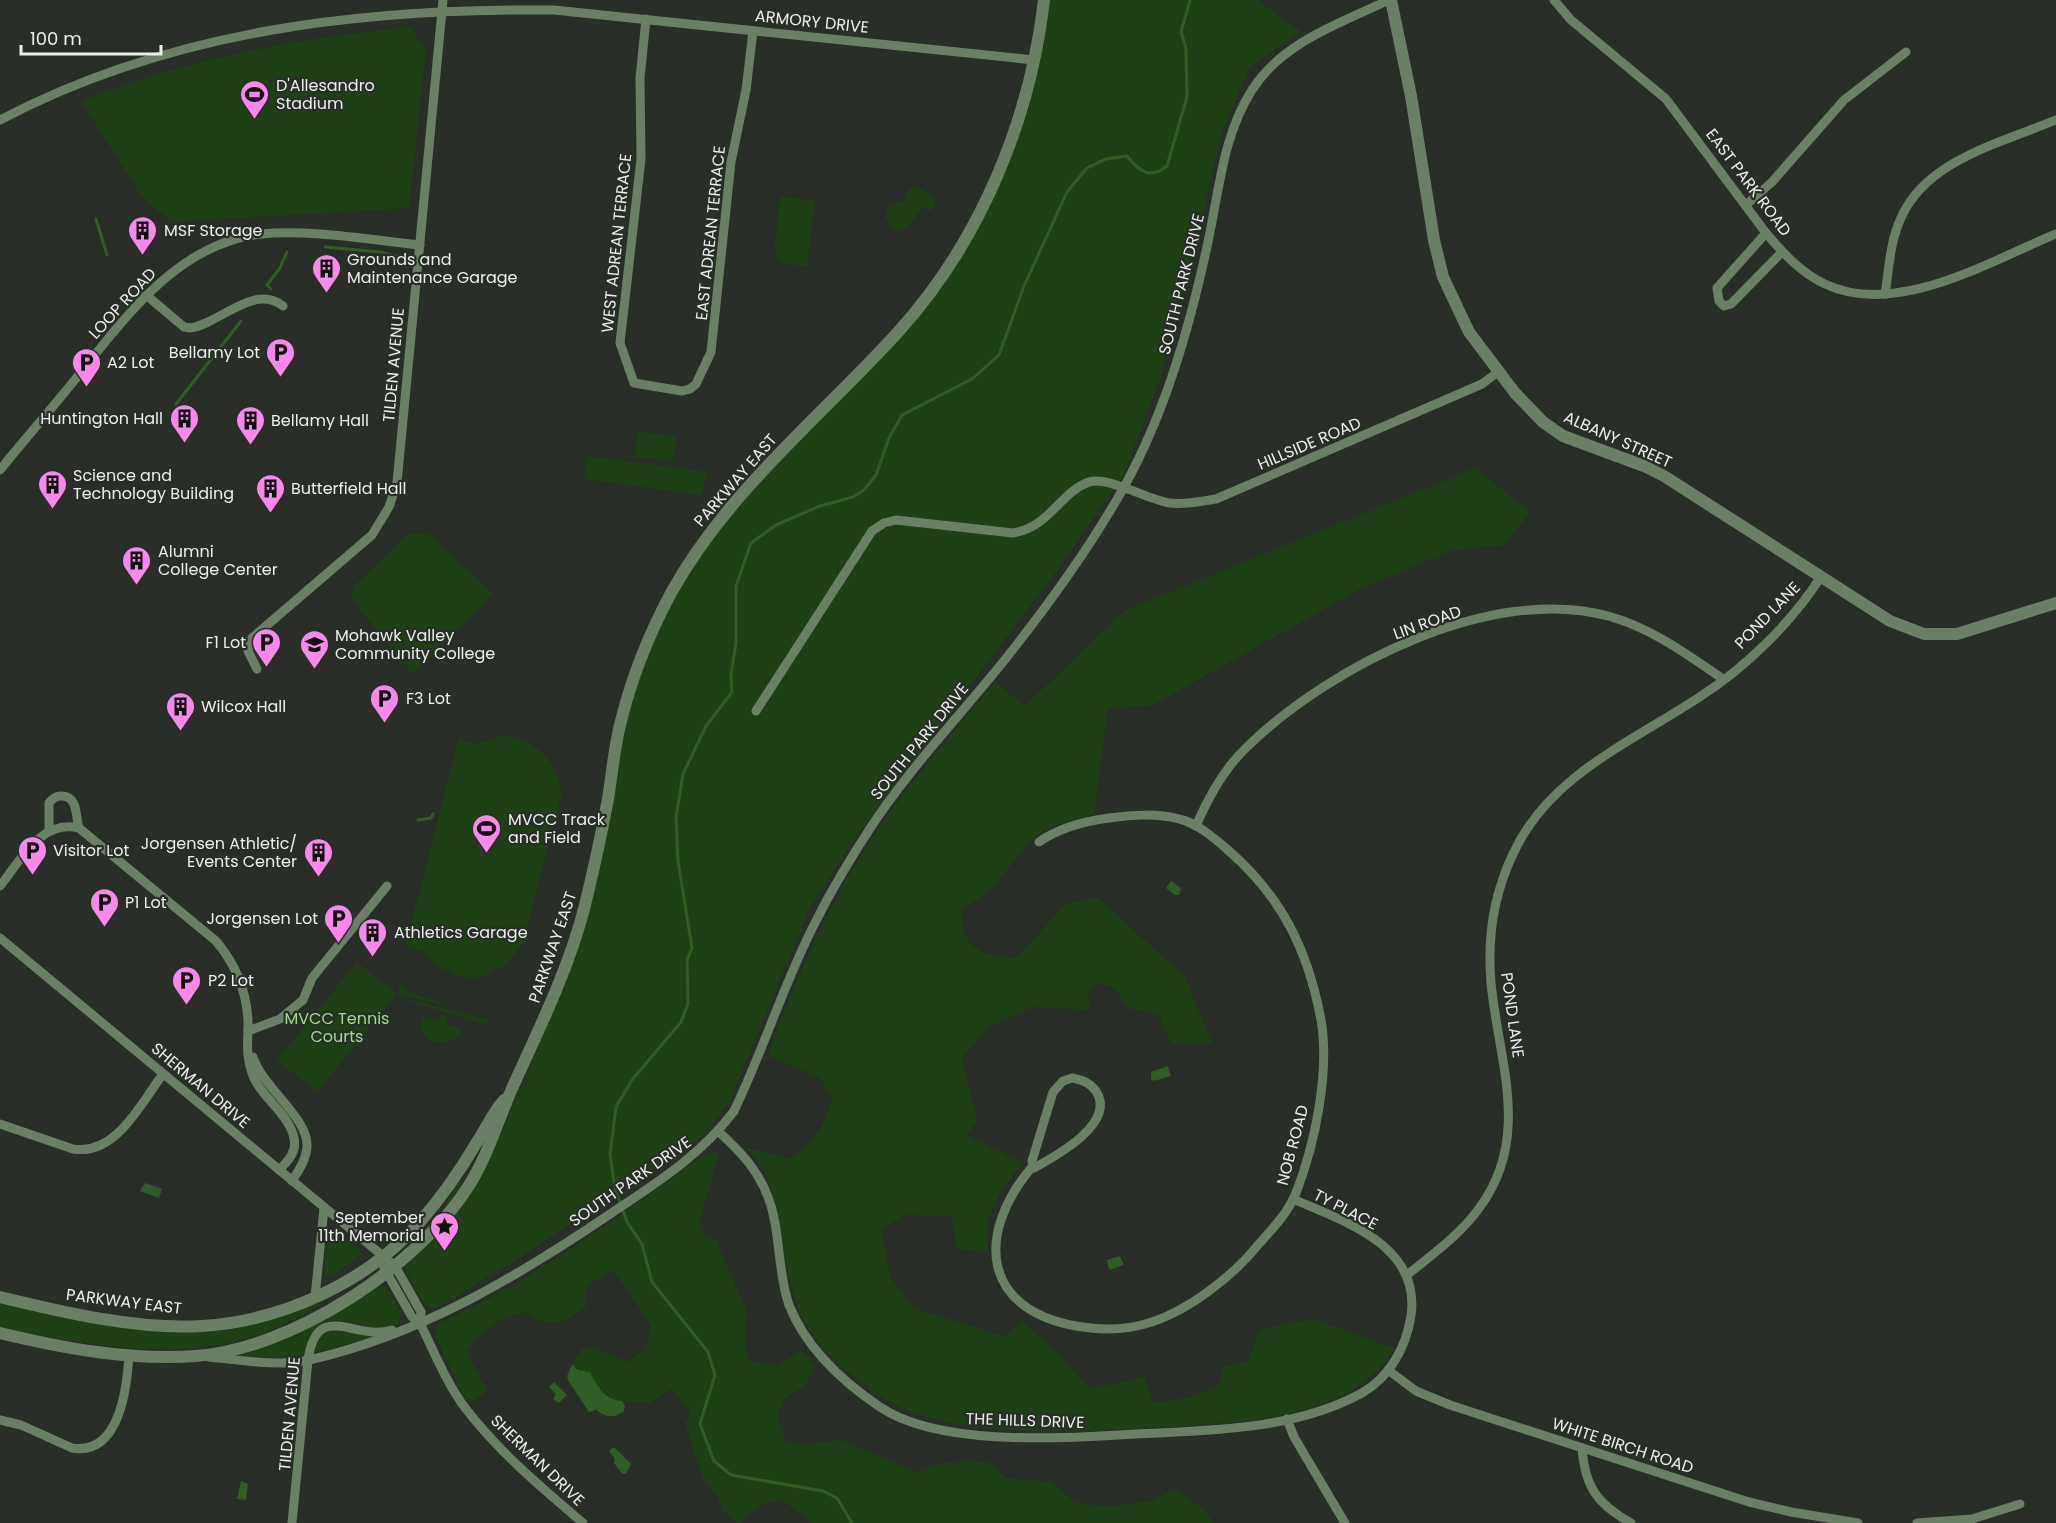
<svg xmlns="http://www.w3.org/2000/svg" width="2056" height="1523" viewBox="0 0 2056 1523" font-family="Poppins,sans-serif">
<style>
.green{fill:#1f4016}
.water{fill:#315c25}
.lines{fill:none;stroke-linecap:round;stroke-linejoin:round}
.stream{stroke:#315c25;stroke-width:3}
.minor{stroke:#6b7f66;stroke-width:9}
.tertiary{stroke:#6b7f66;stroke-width:12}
.labels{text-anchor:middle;stroke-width:4.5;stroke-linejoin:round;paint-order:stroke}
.street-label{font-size:16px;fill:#ebefeb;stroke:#292e28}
.poi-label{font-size:16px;fill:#ebefeb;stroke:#292e28;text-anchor:start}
.park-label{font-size:16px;fill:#9bdb8a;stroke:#292e28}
</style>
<rect width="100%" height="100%" fill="#292e28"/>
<g class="green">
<polygon points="1050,0 1257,0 1301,31 1249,68 1221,135 1192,264 1160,379 1123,476 1058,569 853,840 810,908 729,1102 703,1136 524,1255 437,1308 426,1307 404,1268 453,1217 496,1146 556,1005 634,693 653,641 675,596 700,555 754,488 907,331 963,255 988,210 1024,121 1041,58"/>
<path d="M410 27 426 50 409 208 172 222 142 197 81 101C186 59 297 38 410 27Z"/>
<path d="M917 187 935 197 934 208 929 211 925 207C912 215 910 238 890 226L885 217 889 206 906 200 907 190Z"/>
<polygon points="781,197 815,200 807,267 782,263 774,250"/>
<polygon points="638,431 677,437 673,461 635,457"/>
<polygon points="588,456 708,472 701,495 584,479"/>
<path d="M1475 468 1531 512 1504 545 1453 550 1360 589 1153 705 1108 709 1094 814C1078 820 1054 823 1041 833 1018 849 1007 877 984 895 977 901 968 903 961 910 961 949 982 956 1016 958L1065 905 1097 897 1185 977 1212 1043 1172 1044 1158 1014 1126 1008C1118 992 1115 983 1095 984L1088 994 1090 1010 1034 1007 990 1026 962 1057 977 1120 967 1136 1022 1162 1000 1193 988 1220V1252L957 1249 952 1216 905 1215 881 1230 891 1278 913 1308 1004 1336 1022 1322 1053 1348 1090 1389 1145 1377 1152 1403 1187 1398 1217 1387 1224 1366 1248 1361 1260 1329 1313 1319 1394 1348C1375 1386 1330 1403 1291 1413 1255 1423 1214 1423 1178 1426 1095 1431 1011 1438 930 1418 899 1410 871 1393 848 1372 829 1356 810 1335 800 1312 780 1267 786 1216 765 1172 761 1163 752 1155 746 1147L790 1159C815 1142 824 1127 832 1097L820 1078 768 1056C792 989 819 925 856 864 895 799 947 741 995 682L1025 706 1124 611Z"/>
<polygon points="418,533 430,535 493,594 413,674 350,597 355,585 407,535"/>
<path d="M505 735C538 743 556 759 562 793L523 943 507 964 481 977H460L434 964 423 951 405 946 459 739 477 744Z"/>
<polygon points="357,962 397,994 317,1092 277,1060"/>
<polygon points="400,986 406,988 405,991 458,1008 397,994"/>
<polygon points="403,998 488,1020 486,1025 403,999"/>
<polygon points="440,1016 447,1018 446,1024 462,1029 459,1036 448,1043 430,1041 422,1031 421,1017 438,1022"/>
<path d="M707 1153H719L699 1224 705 1236 715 1238 746 1310 745 1347 751 1362 777 1365 802 1351 815 1366 806 1385 784 1399 777 1417 786 1441 805 1445 840 1439 915 1472 947 1462 957 1463 961 1459 987 1462 1007 1478 1052 1482 1075 1502 1106 1507 1150 1501 1175 1489 1207 1512 1213 1523H812L782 1500C763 1503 754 1508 742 1523H737L724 1512 716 1494 703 1480 685 1423 692 1413 672 1389 649 1403 614 1401 572 1364 582 1348H595L627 1362 644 1351 651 1326 614 1271 586 1286V1307C559 1325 552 1329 523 1312 495 1321 483 1327 467 1352L487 1391 473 1402 466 1400 435 1335 438 1324C535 1280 621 1215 707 1153Z"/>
<path d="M460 1178 463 1183C444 1211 423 1234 397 1256L443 1209Z"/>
<polygon points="333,1227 339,1228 362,1254 337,1273 325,1277 328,1234"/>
<polygon points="379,1285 387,1288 402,1314 397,1325 382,1329 339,1320 329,1321 311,1334 303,1355 270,1358 236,1355"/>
<path d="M345 1288C329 1297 315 1309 299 1317 206 1369 98 1347 0 1327V1301L216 1328Z"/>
<polygon points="330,1329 373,1336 374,1337 314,1353 317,1340"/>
</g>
<g class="water">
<polygon points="1171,881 1181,888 1179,895 1175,895 1166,888"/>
<polygon points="1168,1066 1171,1076 1154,1081 1151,1079 1151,1072"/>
<polygon points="145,1183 162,1189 159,1198 140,1191"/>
<polygon points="1120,1256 1124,1265 1109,1270 1107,1260"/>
<path d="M572 1364 578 1370 590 1372C597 1386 605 1400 622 1401L625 1406 624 1411C614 1419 605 1417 596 1410L589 1412 569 1382 567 1376Z"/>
<polygon points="554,1382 567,1395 559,1403 553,1399 556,1394 549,1387"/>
<polygon points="614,1447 631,1464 626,1474 622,1474 614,1463 615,1459 609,1451"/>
<polygon points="241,1481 248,1484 246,1500 237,1499"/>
</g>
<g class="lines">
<g class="stream">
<polyline points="96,219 107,255"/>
<polyline points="325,247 380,252 404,258"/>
<polyline points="271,289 267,285 280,268 287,252"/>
<polyline points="176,404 241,321"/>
<polyline points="418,820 431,818 433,814"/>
<path d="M852 1523 837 1498 823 1491 731 1475 714 1461 700 1424 715 1375 708 1352 652 1282 642 1244 627 1222 615 1188 610 1154 616 1107 632 1080 681 1022 688 1004 687 960 692 948 678 861 676 817 683 774 706 726 732 692 731 675 736 643V586L751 543 776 525 820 506 853 497 864 490 876 475 889 438 902 415 972 379 999 355 1024 286 1067 192 1087 168 1106 159 1127 156C1139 171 1150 180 1167 166L1187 97 1186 48 1181 32 1190 0"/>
</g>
<g class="minor">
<path d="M1554 0 1571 20 1666 99 1766 233C1782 252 1801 273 1825 284 1896 318 1990 261 2056 234"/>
<polyline points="646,19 640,78 641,159 620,343 634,383 682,391 690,389 696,384 711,352 731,162 746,90 753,31"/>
<path d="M0 120C171 30 363 8 554 10L1034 60"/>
<polyline points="1746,205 1772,182 1844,100 1906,52"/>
<polyline points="1766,233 1717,288 1719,301 1724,306 1731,304 1782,252"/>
<path d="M1885 294C1889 269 1890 241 1901 218 1926 160 2003 142 2056 120"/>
<path d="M146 295 184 327 190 328C220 324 253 283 283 306"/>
<path d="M0 470C24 440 49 412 73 382 122 322 176 243 261 234 311 229 370 240 420 245"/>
<polyline points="257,669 248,651 252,638 372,535 389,507 397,483 443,0"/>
<path d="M756 711 872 531 884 523 896 520 1013 533C1050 527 1060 492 1089 482 1109 476 1147 500 1170 503 1186 505 1201 501 1216 499L1482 384 1498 372"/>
<path d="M1196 826C1208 798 1225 767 1248 746 1330 666 1492 584 1608 616 1650 627 1688 655 1723 679"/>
<path d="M49 830V803C52 799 55 796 61 796 79 796 75 817 79 828"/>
<path d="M0 886C21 860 41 819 79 828L216 941C237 966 249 997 248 1031 247 1048 247 1059 253 1076 262 1098 289 1114 294 1138 297 1152 289 1160 279 1170"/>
<polyline points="0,938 395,1266 421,1312 420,1323"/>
<polyline points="248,1031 280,1019 303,1000 312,978 387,886"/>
<path d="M253 1057C262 1087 309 1118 307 1147 306 1160 299 1170 292 1181"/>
<path d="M1072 1078C1083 1080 1090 1083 1096 1091 1117 1123 1056 1156 1034 1168L1032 1161 1053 1092 1063 1081Z"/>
<path d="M0 1124 73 1149C116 1156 141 1103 163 1074"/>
<path d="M719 1132C740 1151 758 1170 768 1197 781 1231 777 1271 789 1305 806 1348 843 1382 880 1407 936 1445 1053 1439 1119 1435 1199 1430 1289 1433 1362 1393 1390 1377 1406 1347 1411 1316 1421 1245 1345 1222 1293 1199"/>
<path d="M1032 1167C976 1233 981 1309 1076 1326 1100 1330 1122 1331 1145 1324 1186 1313 1232 1277 1258 1245 1272 1229 1288 1213 1296 1193 1315 1144 1330 1072 1321 1020 1308 950 1282 897 1228 850 1214 838 1197 823 1179 819 1156 813 1132 815 1109 818 1086 821 1059 828 1039 842"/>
<path d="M384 1268 412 1317 420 1323C434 1352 447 1384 466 1409 500 1453 542 1488 583 1523"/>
<path d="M1407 1275C1433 1254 1460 1235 1480 1207 1532 1136 1498 1059 1491 983 1487 938 1494 894 1513 854 1549 775 1632 742 1701 696 1746 667 1791 623 1820 578"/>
<polyline points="315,1297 324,1208"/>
<path d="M209 1357C242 1360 276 1367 309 1360 420 1335 519 1276 613 1212 658 1182 702 1154 734 1111 764 1049 784 982 816 921 834 885 855 851 877 818 916 761 964 711 1007 657 1049 604 1091 546 1124 487 1166 411 1190 326 1208 242 1219 191 1223 135 1252 90 1282 42 1341 23 1389 0"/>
<polyline points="1388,1370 1416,1391 1450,1405 1749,1502 1791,1512 1858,1523"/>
<polyline points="1287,1419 1294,1437 1345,1523"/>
<path d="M0 1420 21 1425 72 1448C120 1456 127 1387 129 1355"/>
<path d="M1582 1448C1585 1487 1597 1504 1631 1523"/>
<path d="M292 1523 308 1360C317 1298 356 1342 392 1330"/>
<polyline points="1917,1523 1972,1519 2020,1504"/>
</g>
<g class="tertiary">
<polyline points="1391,0 1411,96 1434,240 1443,277 1469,332 1515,393 1543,422 1563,436 1644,466 1664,476 1890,621 1924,634 1957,634 2056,603"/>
<path d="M0 1297C62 1312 138 1330 202 1326 281 1321 366 1283 419 1223 441 1198 460 1171 477 1142 486 1129 493 1112 504 1100"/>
<path d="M0 1333C63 1348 130 1361 196 1356 292 1349 417 1267 468 1187 489 1154 498 1119 514 1084 540 1027 568 970 584 909 593 873 601 836 608 799 612 774 614 749 620 725 631 679 649 634 671 593 728 490 821 417 899 331 980 241 1030 121 1044 0"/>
</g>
</g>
<defs>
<symbol id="stadium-pin" viewBox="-11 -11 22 30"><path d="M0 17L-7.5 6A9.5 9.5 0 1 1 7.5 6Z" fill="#f888e9" stroke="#292e28"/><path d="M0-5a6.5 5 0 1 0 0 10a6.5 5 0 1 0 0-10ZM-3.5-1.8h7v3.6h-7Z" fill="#111"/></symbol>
<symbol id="building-pin" viewBox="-11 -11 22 30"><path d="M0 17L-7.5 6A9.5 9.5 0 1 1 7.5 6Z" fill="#f888e9" stroke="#292e28"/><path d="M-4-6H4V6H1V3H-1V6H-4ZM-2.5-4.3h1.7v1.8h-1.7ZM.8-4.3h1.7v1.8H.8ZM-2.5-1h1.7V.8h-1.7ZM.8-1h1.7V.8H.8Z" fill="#111"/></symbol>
<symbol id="parking-pin" viewBox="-11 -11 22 30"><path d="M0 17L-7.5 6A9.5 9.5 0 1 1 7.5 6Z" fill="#f888e9" stroke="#292e28"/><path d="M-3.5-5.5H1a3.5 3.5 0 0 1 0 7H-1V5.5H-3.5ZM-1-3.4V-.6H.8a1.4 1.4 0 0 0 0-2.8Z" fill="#111"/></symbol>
<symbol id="university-pin" viewBox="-11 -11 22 30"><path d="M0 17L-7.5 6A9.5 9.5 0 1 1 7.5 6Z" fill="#f888e9" stroke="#292e28"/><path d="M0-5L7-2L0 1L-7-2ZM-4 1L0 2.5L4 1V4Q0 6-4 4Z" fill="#111"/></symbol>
<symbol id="sight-pin" viewBox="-11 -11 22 30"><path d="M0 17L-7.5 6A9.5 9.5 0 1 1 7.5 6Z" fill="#f888e9" stroke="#292e28"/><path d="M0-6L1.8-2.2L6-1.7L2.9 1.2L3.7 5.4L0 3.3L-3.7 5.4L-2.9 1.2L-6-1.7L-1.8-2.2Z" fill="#111"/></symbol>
</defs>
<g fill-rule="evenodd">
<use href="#stadium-pin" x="238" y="78" width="33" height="45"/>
<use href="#building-pin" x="126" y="214" width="33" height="45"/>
<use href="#building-pin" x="310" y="252" width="33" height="45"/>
<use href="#parking-pin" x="264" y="336" width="33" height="45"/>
<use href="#parking-pin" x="70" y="346" width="33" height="45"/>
<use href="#building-pin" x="168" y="402" width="33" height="45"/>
<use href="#building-pin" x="234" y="404" width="33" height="45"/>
<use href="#building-pin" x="36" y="468" width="33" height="45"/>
<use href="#building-pin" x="254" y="472" width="33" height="45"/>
<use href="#building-pin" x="120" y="544" width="33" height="45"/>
<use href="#parking-pin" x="250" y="626" width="33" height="45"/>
<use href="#university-pin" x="298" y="628" width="33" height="45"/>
<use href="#parking-pin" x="368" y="682" width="33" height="45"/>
<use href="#building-pin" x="164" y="690" width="33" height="45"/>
<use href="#stadium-pin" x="470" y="812" width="33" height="45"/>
<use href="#parking-pin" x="16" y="834" width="33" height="45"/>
<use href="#building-pin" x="302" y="836" width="33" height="45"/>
<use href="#parking-pin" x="88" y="886" width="33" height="45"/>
<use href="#parking-pin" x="322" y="902" width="33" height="45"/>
<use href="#building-pin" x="356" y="916" width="33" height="45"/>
<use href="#parking-pin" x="170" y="964" width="33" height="45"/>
<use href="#sight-pin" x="428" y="1210" width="33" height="45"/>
</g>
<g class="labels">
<g class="street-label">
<text transform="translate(812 21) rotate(6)" y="6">ARMORY DRIVE</text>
<text transform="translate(1749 182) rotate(53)" y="6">EAST PARK ROAD</text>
<text transform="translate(710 233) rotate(-84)" y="6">EAST ADREAN TERRACE</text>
<text transform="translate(616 243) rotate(-84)" y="6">WEST ADREAN TERRACE</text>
<text transform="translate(1181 284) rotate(-76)" y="6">SOUTH PARK DRIVE</text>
<text transform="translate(122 303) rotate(-47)" y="6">LOOP ROAD</text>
<text transform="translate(393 365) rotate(-85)" y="6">TILDEN AVENUE</text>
<text transform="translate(1618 439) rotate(24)" y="6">ALBANY STREET</text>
<text transform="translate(1309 443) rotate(-23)" y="6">HILLSIDE ROAD</text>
<text transform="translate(735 480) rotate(-49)" y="6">PARKWAY EAST</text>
<text transform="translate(1767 615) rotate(-46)" y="6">POND LANE</text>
<text transform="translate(1427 622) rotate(-20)" y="6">LIN ROAD</text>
<text transform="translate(919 741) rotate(-51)" y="6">SOUTH PARK DRIVE</text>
<text transform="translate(552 947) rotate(-71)" y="6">PARKWAY EAST</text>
<text transform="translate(1513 1015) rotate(82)" y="6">POND LANE</text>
<text transform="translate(201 1085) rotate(40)" y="6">SHERMAN DRIVE</text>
<text transform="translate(1292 1145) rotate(-75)" y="6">NOB ROAD</text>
<text transform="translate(630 1181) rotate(-35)" y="6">SOUTH PARK DRIVE</text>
<text transform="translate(1346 1209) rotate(27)" y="6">TY PLACE</text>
<text transform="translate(124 1301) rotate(7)" y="6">PARKWAY EAST</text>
<text transform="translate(289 1414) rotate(-85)" y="6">TILDEN AVENUE</text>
<text transform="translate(1025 1420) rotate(2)" y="6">THE HILLS DRIVE</text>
<text transform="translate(1623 1445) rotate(18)" y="6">WHITE BIRCH ROAD</text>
<text transform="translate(538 1460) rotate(44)" y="6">SHERMAN DRIVE</text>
</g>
<g class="poi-label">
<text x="276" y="91">D'Allesandro<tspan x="276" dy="18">Stadium</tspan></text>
<text x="164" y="236">MSF Storage</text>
<text x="347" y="265">Grounds and<tspan x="347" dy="18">Maintenance Garage</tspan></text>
<text x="260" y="358" text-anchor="end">Bellamy Lot</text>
<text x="107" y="368">A2 Lot</text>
<text x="163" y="424" text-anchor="end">Huntington Hall</text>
<text x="271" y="426">Bellamy Hall</text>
<text x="73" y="481">Science and<tspan x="73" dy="18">Technology Building</tspan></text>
<text x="291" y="494">Butterfield Hall</text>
<text x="158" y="557">Alumni<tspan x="158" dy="18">College Center</tspan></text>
<text x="335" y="641">Mohawk Valley<tspan x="335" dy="18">Community College</tspan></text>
<text x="246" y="648" text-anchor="end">F1 Lot</text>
<text x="406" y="704">F3 Lot</text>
<text x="201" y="712">Wilcox Hall</text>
<text x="508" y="825">MVCC Track<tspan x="508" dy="18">and Field</tspan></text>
<text x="297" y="849" text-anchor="end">Jorgensen Athletic/<tspan x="297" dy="18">Events Center</tspan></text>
<text x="53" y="856">Visitor Lot</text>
<text x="125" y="908">P1 Lot</text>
<text x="318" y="924" text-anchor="end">Jorgensen Lot</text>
<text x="394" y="938">Athletics Garage</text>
<text x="208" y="986">P2 Lot</text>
<text x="424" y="1223" text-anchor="end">September<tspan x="424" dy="18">11th Memorial</tspan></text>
</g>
<g class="park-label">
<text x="337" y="1024">MVCC Tennis<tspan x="337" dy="18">Courts</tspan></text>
</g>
</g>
<path d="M21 45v9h140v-9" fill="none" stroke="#ebefeb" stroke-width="3"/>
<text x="30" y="45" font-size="18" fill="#ebefeb" stroke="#292e28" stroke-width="4.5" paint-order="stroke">100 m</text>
</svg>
